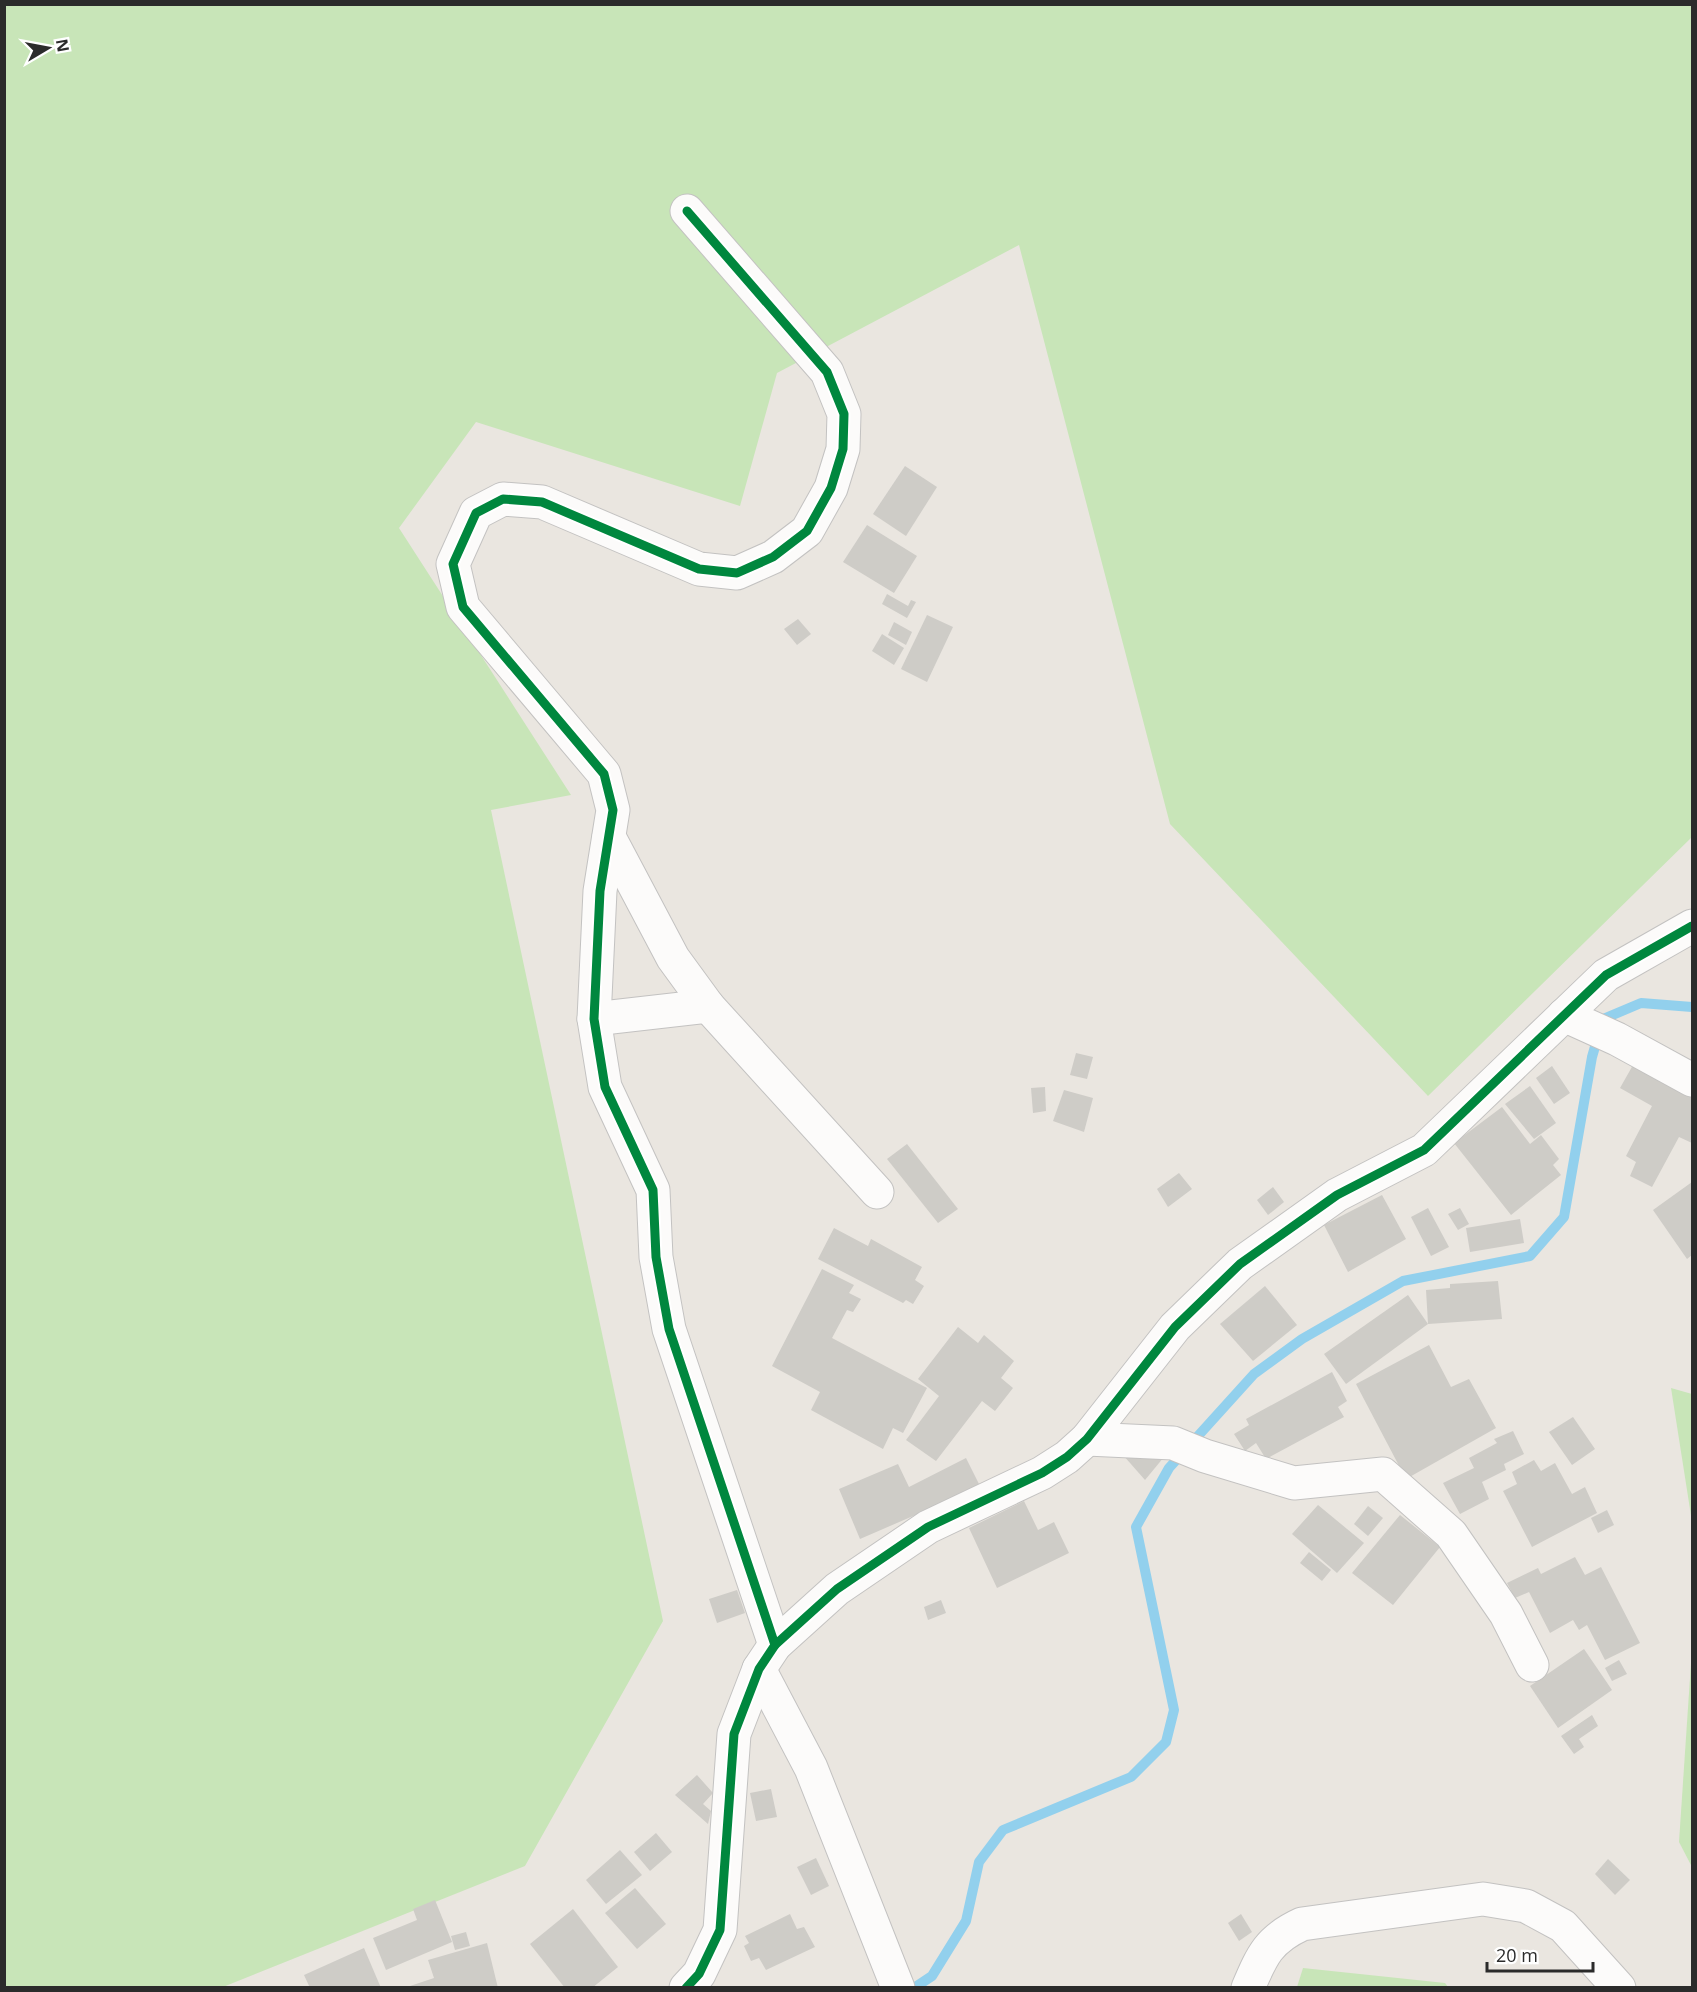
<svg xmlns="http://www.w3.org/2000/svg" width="1697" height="1992" viewBox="0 0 1697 1992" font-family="'Open Sans',sans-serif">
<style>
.green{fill:#c8e5b8}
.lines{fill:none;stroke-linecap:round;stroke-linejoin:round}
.stream{stroke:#92d0ed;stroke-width:10}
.building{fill:#ceccc7}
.minor-casing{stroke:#c3c2c1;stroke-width:35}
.minor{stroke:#fcfbfa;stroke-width:33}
.cycleway-casing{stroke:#fff;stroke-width:13}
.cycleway{stroke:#00873e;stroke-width:9}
</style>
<rect width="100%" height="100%" fill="#eae6e0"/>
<g class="green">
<polygon points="5,5 1692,5 1692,837 1428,1096 1170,824 1019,245 777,373 740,506 476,422 399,528 571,795 491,810 663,1621 525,1866 223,1987 5,1988"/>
<polygon points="1671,1388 1692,1394 1692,1522"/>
<polygon points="1692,1648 1692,1867 1679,1842"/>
<polygon points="1303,1968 1445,1983 1448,1987 1297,1987"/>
</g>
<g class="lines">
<polyline class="stream" points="914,1988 932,1976 966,1921 979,1862 1003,1830 1131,1777 1166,1742 1174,1710 1136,1527 1169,1468 1254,1374 1302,1339 1403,1281 1530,1256 1564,1217 1592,1057 1603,1019 1641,1003 1692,1007"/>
</g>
<g class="building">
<polygon points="905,466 937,487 906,536 873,514"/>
<polygon points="867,525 917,556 894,593 843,562"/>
<polygon points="887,594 908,606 911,600 916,602 907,618 882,604"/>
<polygon points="927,615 953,627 927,682 901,669"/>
<polygon points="798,619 811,634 797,645 784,629"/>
<polygon points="894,622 912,632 906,645 888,635"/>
<polygon points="882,634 904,648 894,665 872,651"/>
<polygon points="1076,1053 1093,1057 1087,1079 1070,1075"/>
<polygon points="1637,1058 1692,1089 1692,1143 1679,1137 1652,1187 1630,1176 1636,1162 1626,1156 1652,1106 1620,1088"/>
<polygon points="1552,1066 1570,1093 1554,1104 1536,1078"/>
<polygon points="1530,1086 1556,1123 1534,1139 1505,1104"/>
<polygon points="1045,1087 1046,1111 1033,1113 1031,1088"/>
<polygon points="1064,1090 1093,1098 1084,1132 1053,1121"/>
<polygon points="1502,1107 1530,1144 1541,1135 1559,1159 1553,1165 1561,1175 1511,1215 1454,1143"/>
<polygon points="907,1144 958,1209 938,1223 887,1159"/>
<polygon points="1179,1173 1192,1189 1168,1207 1157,1189"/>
<polygon points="1692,1182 1692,1255 1687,1259 1653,1210"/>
<polygon points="1273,1187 1284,1202 1268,1215 1257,1200"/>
<polygon points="1382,1195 1406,1239 1348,1272 1324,1225"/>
<polygon points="1428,1208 1449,1247 1431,1256 1411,1217"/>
<polygon points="1460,1208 1469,1224 1458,1230 1448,1214"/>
<polygon points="1520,1219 1524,1243 1470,1252 1466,1228"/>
<polygon points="834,1228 868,1246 871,1239 922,1267 915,1280 924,1286 913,1304 906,1300 903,1303 818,1259"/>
<polygon points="822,1269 854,1285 849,1293 861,1299 853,1312 847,1310 832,1338 927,1388 903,1433 893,1428 883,1449 811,1410 820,1392 772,1366"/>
<polygon points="1498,1281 1502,1319 1428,1324 1426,1290 1450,1288 1450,1284"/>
<polygon points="1265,1286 1297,1325 1253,1361 1220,1324"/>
<polygon points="1408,1295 1428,1324 1346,1384 1324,1354"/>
<polygon points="958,1327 978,1343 984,1335 1014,1361 1001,1378 1013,1388 995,1411 982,1401 936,1461 906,1440 939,1396 918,1379"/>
<polygon points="1429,1345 1451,1387 1469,1379 1496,1428 1406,1479 1356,1384"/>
<polygon points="1332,1372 1347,1401 1338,1407 1344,1417 1266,1459 1256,1443 1245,1451 1234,1434 1249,1425 1246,1419"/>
<polygon points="1573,1417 1595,1449 1572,1465 1549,1432"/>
<polygon points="1513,1431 1524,1454 1504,1464 1506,1470 1482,1482 1489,1499 1460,1514 1443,1483 1474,1468 1469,1458 1497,1443 1494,1439"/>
<polygon points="1123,1455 1164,1457 1145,1480"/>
<polygon points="966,1458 979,1484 920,1513 860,1539 839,1489 898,1464 909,1487"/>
<polygon points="1534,1460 1541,1471 1555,1463 1572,1494 1585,1487 1597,1513 1532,1547 1503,1491 1517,1484 1512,1472"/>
<polygon points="1024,1501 1038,1530 1054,1522 1069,1553 997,1588 969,1528"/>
<polygon points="1318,1505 1364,1543 1337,1573 1292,1534"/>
<polygon points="1368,1506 1383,1518 1368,1536 1354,1524"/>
<polygon points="1607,1510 1614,1525 1598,1533 1591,1518"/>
<polygon points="1400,1515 1440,1547 1393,1605 1352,1573"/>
<polygon points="1309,1552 1331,1570 1322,1581 1300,1563"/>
<polygon points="1575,1557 1585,1575 1601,1567 1640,1643 1605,1660 1587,1625 1579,1630 1573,1620 1550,1633 1529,1592 1515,1598 1507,1583 1538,1568 1541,1574"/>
<polygon points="737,1590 745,1613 717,1623 709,1599"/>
<polygon points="941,1600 946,1613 928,1620 924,1607"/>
<polygon points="1584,1649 1612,1690 1558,1728 1530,1686"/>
<polygon points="1619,1660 1627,1674 1612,1681 1605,1668"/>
<polygon points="1592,1715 1598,1726 1579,1739 1584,1747 1574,1754 1561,1736"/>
<polygon points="697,1775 713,1793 703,1804 711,1811 708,1824 675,1795"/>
<polygon points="771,1789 777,1817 756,1821 750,1793"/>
<polygon points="656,1833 672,1852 650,1871 634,1852"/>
<polygon points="620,1850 642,1875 606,1904 586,1880"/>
<polygon points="816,1858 829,1886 811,1895 797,1867"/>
<polygon points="1608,1859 1630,1880 1615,1895 1595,1874"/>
<polygon points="635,1888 666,1924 637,1949 605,1913"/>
<polygon points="435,1900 452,1942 386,1970 373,1938 417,1920 413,1909"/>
<polygon points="573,1909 618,1967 592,1988 565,1988 530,1944"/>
<polygon points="790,1914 797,1929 804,1927 815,1947 766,1970 759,1958 751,1961 744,1946 749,1943 745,1936"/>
<polygon points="1241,1914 1252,1932 1239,1941 1228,1923"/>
<polygon points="466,1932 470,1946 455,1950 451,1936"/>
<polygon points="487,1943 498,1988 404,1988 434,1978 428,1960"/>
<polygon points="364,1948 381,1988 310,1988 304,1975"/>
</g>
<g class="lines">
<defs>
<g id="minor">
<polyline points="687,211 827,372 844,414 843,449 831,488 807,531 773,557 737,573 699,569 542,502 503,499 476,513 453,564 463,607 604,774 613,810 600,891 594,1019 605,1087 653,1190 656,1257 669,1329 775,1645"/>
<polyline points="609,837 673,958 708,1006 877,1192"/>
<polyline points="1564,1015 1617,1039 1692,1080"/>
<polyline points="594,1019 708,1006"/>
<polyline points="1087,1439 1173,1443 1205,1456 1294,1483 1383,1474 1451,1534 1506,1614 1532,1665"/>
<polyline points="759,1669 811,1768 898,1988"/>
<polyline points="686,1988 699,1974 720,1930 734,1734 759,1669 775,1645 837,1589 928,1527 1042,1473 1067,1457 1087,1439 1175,1327 1240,1264 1337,1195 1424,1150 1606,975 1692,926"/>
<path d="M1248 1988C1262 1955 1269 1939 1302 1924L1483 1899 1526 1906 1563 1926 1619 1988"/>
</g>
</defs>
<use href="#minor" class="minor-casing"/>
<use href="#minor" class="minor"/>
<defs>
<g id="cycleway">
<polyline points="687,211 827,372 844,414 843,449 831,488 807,531 773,557 737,573 699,569 542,502 503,499 476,513 453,564 463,607 604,774 613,810 600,891 594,1019 605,1087 653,1190 656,1257 669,1329 775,1645"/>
<polyline points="686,1988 699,1974 720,1930 734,1734 759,1669 775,1645 837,1589 928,1527 1042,1473 1067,1457 1087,1439 1175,1327 1240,1264 1337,1195 1424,1150 1606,975 1692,926"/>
</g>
</defs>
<use href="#cycleway" class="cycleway-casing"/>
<use href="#cycleway" class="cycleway"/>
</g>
<rect width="1697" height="1992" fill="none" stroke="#2b2b2b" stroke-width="12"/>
<g transform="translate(48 48) rotate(80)" stroke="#ffffff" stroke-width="4.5" paint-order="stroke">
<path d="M0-4.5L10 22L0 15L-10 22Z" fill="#2b2b2b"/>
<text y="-9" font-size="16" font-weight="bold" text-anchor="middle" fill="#2b2b2b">N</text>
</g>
<path d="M1487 1962v9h106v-9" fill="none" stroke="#2b2b2b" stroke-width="3"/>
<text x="1496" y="1962" font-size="18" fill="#2b2b2b" stroke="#ffffff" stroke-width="4.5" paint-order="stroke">20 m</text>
</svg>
